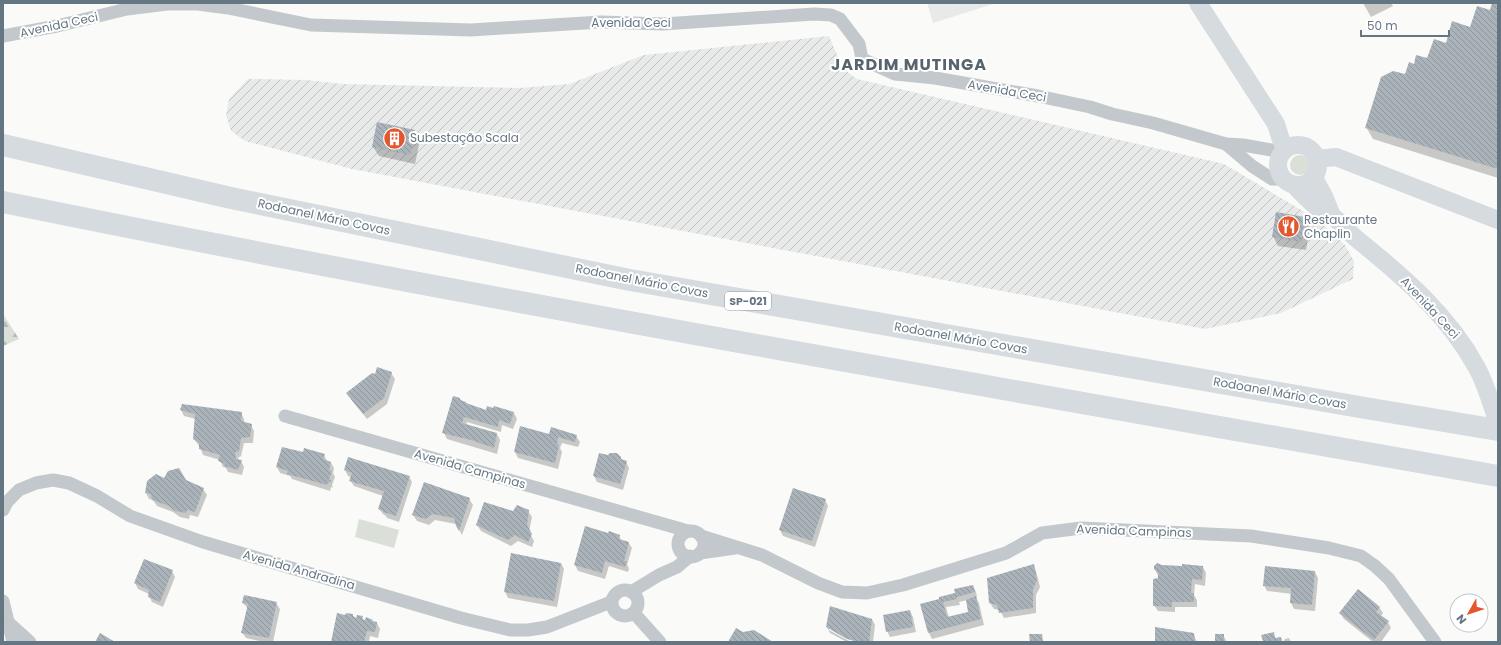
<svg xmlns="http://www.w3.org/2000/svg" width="1501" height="645" viewBox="0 0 1501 645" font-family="Poppins,sans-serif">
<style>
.built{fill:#e8e9e9}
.industrial{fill:url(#industrial-furrows)}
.grass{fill:#dadfd7}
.forest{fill:url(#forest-firs)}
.shadow{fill:#0003;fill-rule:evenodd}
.building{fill:url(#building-back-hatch)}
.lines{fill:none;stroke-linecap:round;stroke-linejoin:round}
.street{stroke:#c3c8cc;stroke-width:13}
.secondary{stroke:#d6dbdf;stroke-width:18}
.highway{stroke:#d6dbdf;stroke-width:22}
.labels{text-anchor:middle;stroke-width:4;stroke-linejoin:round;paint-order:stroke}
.shield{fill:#fff;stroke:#939fa8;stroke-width:1}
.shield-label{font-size:11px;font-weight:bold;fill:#657683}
.street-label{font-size:12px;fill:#657683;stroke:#fff}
.poi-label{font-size:12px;fill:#657683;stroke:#fff;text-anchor:start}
.district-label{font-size:16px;font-weight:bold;letter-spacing:1px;fill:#57646e;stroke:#fff}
</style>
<defs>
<pattern id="industrial-furrows" width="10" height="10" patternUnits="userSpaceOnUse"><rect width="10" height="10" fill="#e8e9e9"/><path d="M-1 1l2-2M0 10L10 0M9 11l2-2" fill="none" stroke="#c0c1c2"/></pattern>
<pattern id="forest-firs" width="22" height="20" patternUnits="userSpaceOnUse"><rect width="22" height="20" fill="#dadfd7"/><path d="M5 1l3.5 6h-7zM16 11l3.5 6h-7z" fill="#b4b9b4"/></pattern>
<pattern id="building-back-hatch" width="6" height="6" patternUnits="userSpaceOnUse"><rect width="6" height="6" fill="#aab3b9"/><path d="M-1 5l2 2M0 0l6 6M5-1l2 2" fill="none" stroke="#8e969c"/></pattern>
</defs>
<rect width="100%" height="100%" fill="#fafaf8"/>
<polygon class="built" points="927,3 996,3 933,23"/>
<polygon class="industrial" points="829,36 843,69 857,79 1224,164 1318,220 1345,245 1354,261 1353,279 1281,313 1205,329 352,169 245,141 231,131 226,115 229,99 248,79 306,80 343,84 520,88 569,84 644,55"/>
<g class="grass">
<circle cx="1300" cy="165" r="10"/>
<polygon points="359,519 399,530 394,548 355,537"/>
</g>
<polygon class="forest" points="3,314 19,339 3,346"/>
<g class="shadow">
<polygon points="1363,3 1391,3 1393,6 1371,17"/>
<polygon points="1493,3 1498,3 1498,178 1373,139 1366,127 1415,65 1427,59 1446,44 1471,28 1490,12"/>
<polygon points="415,131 420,140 415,164 379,156 373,147"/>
<polygon points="1305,218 1310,227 1306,250 1278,246 1273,236"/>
<polygon points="391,373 395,379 387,404 367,419 351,399"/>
<polygon points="460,399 467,405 487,411 493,409 494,407 514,413 517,419 513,429 502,425 501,432 467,422 466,425 497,434 500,440 497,454 447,439 444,433"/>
<polygon points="181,410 241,413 244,419 244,423 251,425 254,431 253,443 244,443 241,456 238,458 238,460 241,461 244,467 242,475 228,472 226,468 223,467 220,460 203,455 200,447 194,439 196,419 184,416"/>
<polygon points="550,435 576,436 580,442 578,447 562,443 560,448 562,452 558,469 518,458 515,452"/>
<polygon points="303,454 324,455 327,461 331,463 334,468 333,473 335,477 332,485 333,488 331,487 330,491 292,479 290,476 280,473 277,467"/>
<polygon points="620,457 622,460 626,462 629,468 623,490 597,482 594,476"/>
<polygon points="345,470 409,477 412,482 399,522 387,518 386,516 383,514 379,509 383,496 354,486 350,480 351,477 348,476"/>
<polygon points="164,479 186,481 203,489 207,495 198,517 190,515 189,519 180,517 173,512 157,506 153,500 149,499 146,493 148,481"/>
<polygon points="469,499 473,505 462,535 456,524 435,520 429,525 417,521 413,515"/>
<polygon points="825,500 828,506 815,547 783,536 780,530"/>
<polygon points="528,511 532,517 529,532 534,541 532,547 518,541 511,546 481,531 477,525 514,512"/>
<polygon points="619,536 622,541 628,542 632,548 627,565 629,568 628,572 609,566 605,579 578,571 575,565"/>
<polygon points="561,563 564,569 557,607 508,598 505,592"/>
<polygon points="1033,565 1036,571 1040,587 1036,595 1036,613 1004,618 1000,610 994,609 990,603"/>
<polygon points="1203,567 1206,573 1205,586 1195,584 1194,595 1197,600 1197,607 1175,607 1175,612 1158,611 1154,605 1159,578 1155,569"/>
<polygon points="172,571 175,577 163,607 152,602 149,596 149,594 138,589 135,583"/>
<polygon points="1315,572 1318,578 1315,611 1294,609 1291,603 1292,594 1267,591 1264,585"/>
<path d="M973 586 976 592 977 597 976 598 979 603 984 625 932 639 929 633 921 605 940 599ZM967 600 970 613 949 618 946 607 960 605 959 602Z"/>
<polygon points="243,603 276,603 280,609 273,642 264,642 246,638 242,632 248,609"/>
<polygon points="1379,607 1383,613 1381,616 1388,622 1391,628 1381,642 1373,642 1344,619 1340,613"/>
<polygon points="910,611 913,617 916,632 890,637 887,631"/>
<polygon points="362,617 364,621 377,623 380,629 378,638 370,636 369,642 332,642 354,618 357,619"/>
<path d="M872 619 875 625 873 642H847L830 633 827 627ZM829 628 852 640 851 642 829 630Z"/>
<polygon points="1273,633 1276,639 1280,638 1283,642 1265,642 1264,641"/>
<polygon points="1193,634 1197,642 1156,642"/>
<polygon points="1223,635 1227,642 1216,642"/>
<polygon points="1289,638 1291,642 1283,642 1285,639"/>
</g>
<g class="building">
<polygon points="1492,3 1498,3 1498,169 1365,128 1381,77 1393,71 1405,74 1409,62 1414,64 1416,55 1427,58 1434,39 1446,43 1452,21 1470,27 1477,6 1490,10"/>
<polygon points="377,122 415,130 410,155 372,147"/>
<polygon points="1276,212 1305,217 1301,242 1272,237"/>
<polygon points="377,367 392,372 384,398 363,414 346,393 372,373 375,374"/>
<polygon points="453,396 460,398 460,400 466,402 466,403 486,410 487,406 493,408 494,406 514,412 510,424 499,420 498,427 464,417 462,423 497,433 494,448 471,440 442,433"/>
<polygon points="182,404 242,412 241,421 252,424 250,437 241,438 239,451 235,452 236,459 242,460 238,470 224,466 225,464 218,461 220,455 199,449 199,443 193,439 195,414 180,410"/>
<polygon points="520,426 549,434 551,427 577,435 575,442 558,437 557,444 559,445 555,463 514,452"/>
<polygon points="282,447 303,452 304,448 325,454 323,459 331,462 329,470 332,471 329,480 331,480 330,483 328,482 327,485 287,474 288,471 276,467"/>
<polygon points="599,453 608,455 610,453 617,453 621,457 621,459 627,461 620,484 593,476"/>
<polygon points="348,457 410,476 396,516 383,512 383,511 378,509 384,491 349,481 352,473 344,470"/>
<polygon points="179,468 186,480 204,488 195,512 187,510 186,513 175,511 169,506 152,500 151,494 145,493 147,481 156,474 164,478 168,471"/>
<polygon points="424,482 470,498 459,531 456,526 454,518 432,514 426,519 412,515"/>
<polygon points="793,488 826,499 812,541 779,530"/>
<polygon points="484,502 513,511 517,505 529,510 527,525 532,534 528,542 515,535 508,540 476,525"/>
<polygon points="585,526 608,533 609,531 620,535 619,539 629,542 624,561 627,561 625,567 605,561 602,573 574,565"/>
<polygon points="511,553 561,563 554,601 504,592"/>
<polygon points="144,559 173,570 160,602 148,597 149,590 134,583"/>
<polygon points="1157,563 1162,565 1182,566 1182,564 1203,566 1202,580 1192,579 1191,593 1194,593 1194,602 1172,602 1172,607 1153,606 1153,579 1158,578 1158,573 1154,569 1154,566"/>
<polygon points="1034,564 1037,580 1033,589 1033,608 999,613 997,605 989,603 987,578"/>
<polygon points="1265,566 1315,571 1312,605 1290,603 1291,588 1263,586"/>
<polygon points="973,585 975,592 957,597 957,599 943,602 947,617 968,612 966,600 976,596 981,619 928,633 920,604 939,599 939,597 955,593 954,589"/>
<polygon points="1358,589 1380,607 1376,612 1389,621 1374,640 1339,613"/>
<polygon points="244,595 277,602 269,638 241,633 248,604 242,603"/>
<polygon points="830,606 872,619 869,642 860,642 847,639 826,627"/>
<polygon points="910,610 913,627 886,632 883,615"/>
<polygon points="337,613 345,615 346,613 353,614 353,616 356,618 357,615 363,616 362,619 365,620 366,617 373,620 372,621 377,622 375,632 367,631 364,642 331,642"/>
<polygon points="1155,627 1194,633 1195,642 1155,642"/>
<polygon points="736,628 743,632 754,630 773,642 728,642"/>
<polygon points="1274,632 1275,638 1281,637 1282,642 1263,641 1261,635"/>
<polygon points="100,633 115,642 95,642"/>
<polygon points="1029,634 1042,634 1043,642 1030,642"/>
<rect x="1215" y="634" width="9" height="8"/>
</g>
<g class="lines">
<g class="street">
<polyline points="3,36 57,26 127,9 167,4 198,4 228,8 311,25 471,30 601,22 663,24 814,14 831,15 840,19 859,44 862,59 895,74 935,78 1038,96 1090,107 1112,114 1153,123 1226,144 1243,145 1282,152"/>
<polyline points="1226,144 1252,166 1272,179 1283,179"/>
<polyline points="285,416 688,531"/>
<polyline points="3,510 7,502 19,490 36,483 53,480 69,483 97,496 130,516 203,542 461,618 510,630 528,630 547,627 611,602"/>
<circle cx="691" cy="544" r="13"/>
<polyline points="701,536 762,555 818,583 842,592 867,593 903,585 1006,553 1042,533 1081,528 1251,536 1329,548 1361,556 1375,566 1389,579 1435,642"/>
<polyline points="700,553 735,548"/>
<circle cx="625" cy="603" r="13"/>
<polyline points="631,592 659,575 677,567 690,556"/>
<polyline points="3,601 13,642"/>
<polyline points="634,613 660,642"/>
<polyline points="9,623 30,642"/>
</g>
<g class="secondary">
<polyline points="1198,3 1276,124 1281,140 1286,148"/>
<circle cx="1298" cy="165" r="20"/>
<polyline points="1317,159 1336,157 1498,220"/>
<polyline points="1314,178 1324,196 1332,216"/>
<path d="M1294 185C1303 194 1310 203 1321 210 1324 212 1328 213 1331 215 1341 222 1349 233 1358 240 1404 277 1449 316 1477 368 1486 384 1491 404 1498 422"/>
</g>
<g class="highway">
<polyline points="3,145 231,198 630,280 1365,408 1498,430"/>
<path d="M3 202C500 303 999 388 1498 476"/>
</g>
</g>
<defs>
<symbol id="building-disc" viewBox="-11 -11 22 22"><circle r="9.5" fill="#e4572e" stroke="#fff"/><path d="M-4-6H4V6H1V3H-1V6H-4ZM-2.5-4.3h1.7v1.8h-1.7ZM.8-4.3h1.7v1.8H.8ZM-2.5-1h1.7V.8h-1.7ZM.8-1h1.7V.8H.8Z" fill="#fff"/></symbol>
<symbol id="restaurant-disc" viewBox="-11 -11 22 22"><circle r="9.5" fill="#e4572e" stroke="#fff"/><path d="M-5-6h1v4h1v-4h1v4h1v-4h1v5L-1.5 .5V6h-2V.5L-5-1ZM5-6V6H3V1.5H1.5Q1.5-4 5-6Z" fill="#fff"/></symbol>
</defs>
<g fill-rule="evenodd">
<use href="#building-disc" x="382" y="126" width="25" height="25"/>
<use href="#restaurant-disc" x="1276" y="214" width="25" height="25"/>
</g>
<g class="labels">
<rect class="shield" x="725" y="292" width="46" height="18" rx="3"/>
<g class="shield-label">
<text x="748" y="305">SP-021</text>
</g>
<g class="street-label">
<text x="631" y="27">Avenida Ceci</text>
<text transform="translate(59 25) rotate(-12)" y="4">Avenida Ceci</text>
<text transform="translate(1007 91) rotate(10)" y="4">Avenida Ceci</text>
<text transform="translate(324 217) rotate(12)" y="4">Rodoanel Mário Covas</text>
<text transform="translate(642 281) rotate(11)" y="4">Rodoanel Mário Covas</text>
<text transform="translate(1430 308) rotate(47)" y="4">Avenida Ceci</text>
<text transform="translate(961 338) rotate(10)" y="4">Rodoanel Mário Covas</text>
<text transform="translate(1280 393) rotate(10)" y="4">Rodoanel Mário Covas</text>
<text transform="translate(470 469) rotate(16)" y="4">Avenida Campinas</text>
<text transform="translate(1134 531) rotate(2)" y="4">Avenida Campinas</text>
<text transform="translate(299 570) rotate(16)" y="4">Avenida Andradina</text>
</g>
<g class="poi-label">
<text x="410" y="142">Subestação Scala</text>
<text x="1304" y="224">Restaurante<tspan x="1304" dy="14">Chaplin</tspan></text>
</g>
<g class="district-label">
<text x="909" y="70">JARDIM MUTINGA</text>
</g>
</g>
<rect width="1501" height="645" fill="none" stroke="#657683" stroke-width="8"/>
<g transform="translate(1469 613) rotate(231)"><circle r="19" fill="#ffffff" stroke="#c1c8cd"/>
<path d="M0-3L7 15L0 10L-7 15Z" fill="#e4572e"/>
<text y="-6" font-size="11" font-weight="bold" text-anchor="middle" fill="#657683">N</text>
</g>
<path d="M1361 30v6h88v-6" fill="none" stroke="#657683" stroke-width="2"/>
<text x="1367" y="30" font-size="12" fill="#657683" stroke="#ffffff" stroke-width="3" paint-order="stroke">50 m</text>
</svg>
